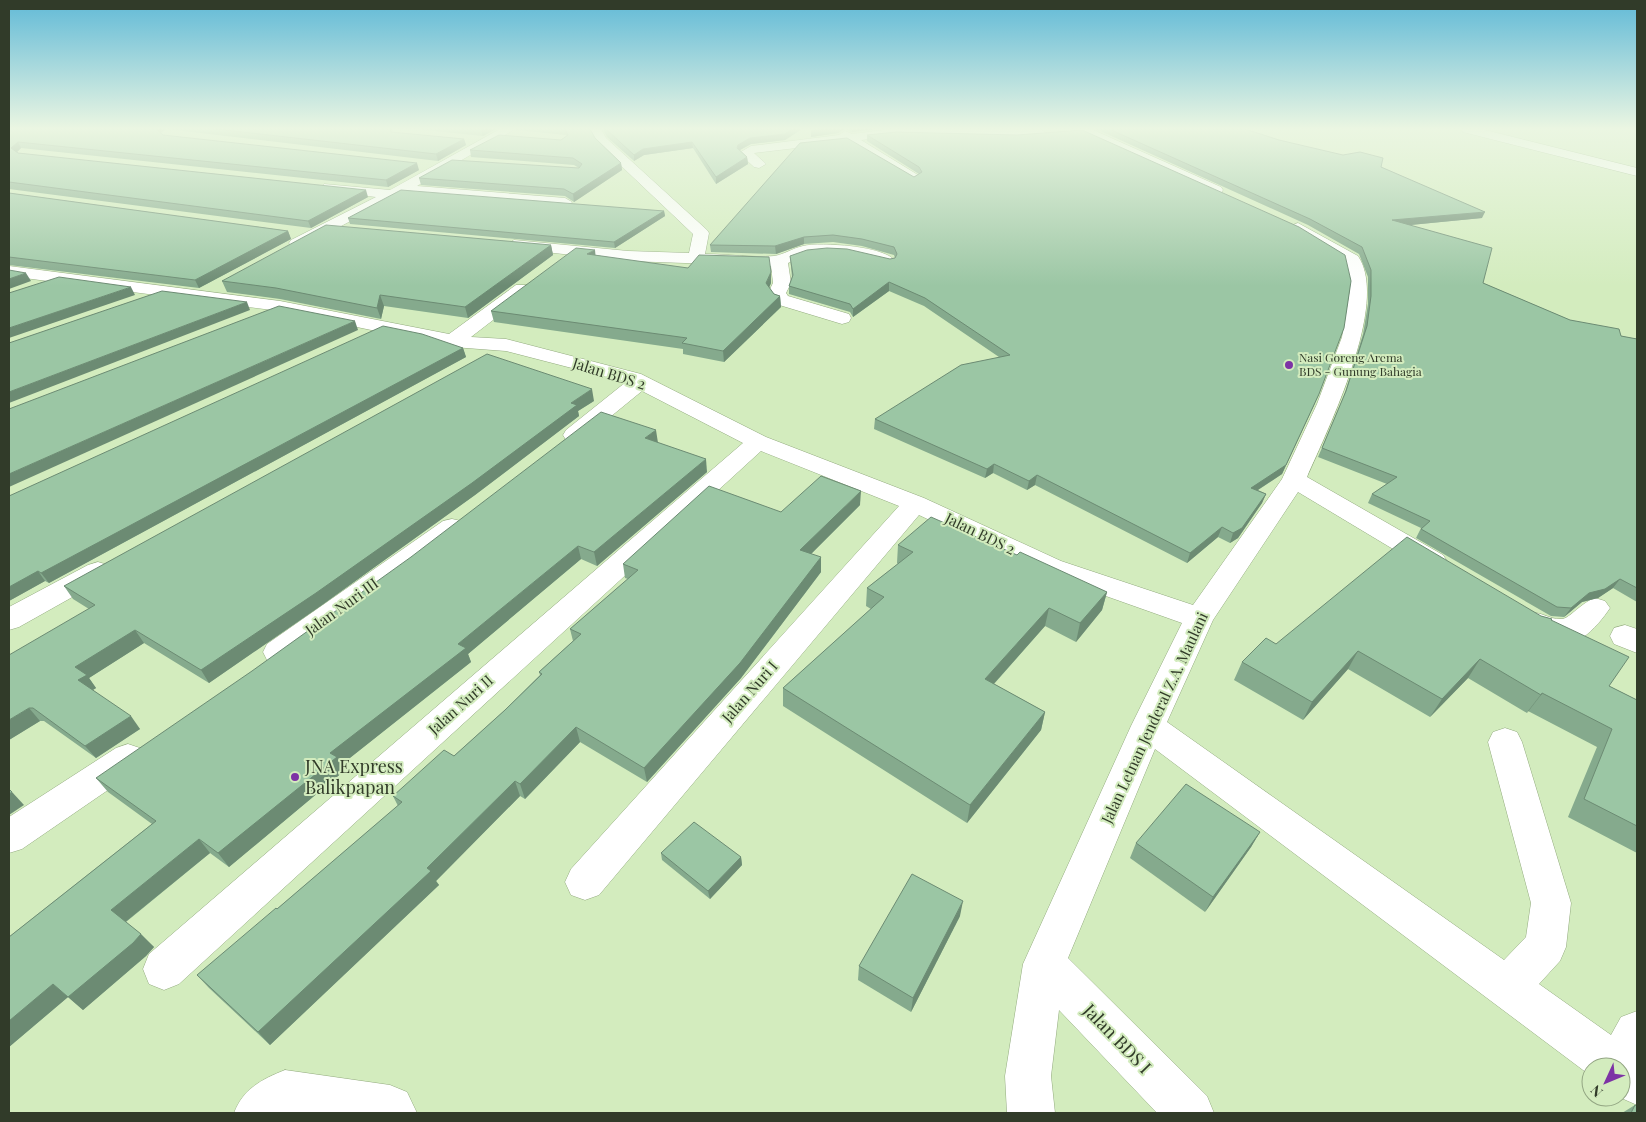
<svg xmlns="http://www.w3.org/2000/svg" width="1646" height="1122" viewBox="0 0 1646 1122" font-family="'Playfair Display',serif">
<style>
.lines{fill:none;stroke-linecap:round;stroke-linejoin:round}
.minor-casing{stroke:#93ab7f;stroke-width:1}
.minor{fill:#fff;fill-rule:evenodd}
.wall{fill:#85aa8d}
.shaded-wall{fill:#6c8b73}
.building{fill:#9bc6a4;stroke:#6c8b73}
.poi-dot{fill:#7d33a5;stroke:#d3ecbe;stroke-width:2}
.labels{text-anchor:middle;stroke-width:4;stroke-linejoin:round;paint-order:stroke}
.far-poi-label{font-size:12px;fill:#313b29;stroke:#d3ecbe;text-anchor:start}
.street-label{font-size:15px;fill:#313b29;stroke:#d3ecbe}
.near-poi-label{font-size:18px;fill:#313b29;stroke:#d3ecbe;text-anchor:start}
.near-street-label{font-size:18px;fill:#313b29;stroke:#d3ecbe}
</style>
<rect width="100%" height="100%" fill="#d3ecbe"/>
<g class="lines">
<defs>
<g id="minor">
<polygon points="500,129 515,129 417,186 565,198 572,202 570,205 404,193 303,246 291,246 289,243 291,240 376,197 329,191 324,190 322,187 324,184 390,190"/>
<path d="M589 129H601L606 138 707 230 709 233 705 254C727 254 752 258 774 256 783 255 793 248 803 246 821 242 885 246 895 261L893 265 887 266C853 258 821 245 788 263L791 283 786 293 788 296 849 314 851 318 849 322 842 324 776 304 768 293 773 283 771 266 628 261 508 248 506 245 514 240 628 251 689 253 693 234 597 143Z"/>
<polygon points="891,129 1042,130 1048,134 1042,138 896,136 861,140 918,175 920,178 918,181 913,182 847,142 754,153 766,164 759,168 754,167 739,153 751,146 839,135 845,131 852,134"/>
<polygon points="1075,129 1091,129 1221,187 1223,190 1221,193 1211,193"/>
<polygon points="1461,129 1481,129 1637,168 1637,176 1463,132"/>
<path d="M1298 223 1358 256C1390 303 1328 429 1307 477L1443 555 1447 561 1443 567 1433 570 1423 567 1298 492 1213 620 1167 722 1504 960 1526 937 1531 903 1488 742 1493 732 1505 728 1517 732 1522 742 1571 903 1566 947 1560 961 1539 984 1611 1035 1621 1017 1637 1011V1105L1619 1097H1621V1067H1591V1076L1155 749 1068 958 1207 1096 1214 1113H1157L1059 1010 1051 1076 1055 1113H1007L1005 1076 1023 964 1131 726 1182 623 1041 573 919 515 599 895 585 900 571 895 565 882 571 869 899 506 761 451 179 984 164 990 149 984 143 969 149 954 743 443 642 391 582 440 574 442 566 440 563 435 566 430 626 382 506 351 453 347 280 311 9 276V266L280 301 449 334 516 285H528L531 289 528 293 471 337 506 339 641 374 766 437 924 498 1061 561 1193 605 1282 479 1317 404 1342 337 1350 289 1344 262 1293 231 1290 228 1293 225Z"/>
<polygon points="452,519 461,521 465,527 461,533 289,660 278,663 267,660 263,652 267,644 443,521"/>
<polygon points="98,562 108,565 112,571 108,577 19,627 9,630 9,607 88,565"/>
<path d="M1595 598 1605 601 1610 608C1604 617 1593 631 1583 637 1565 646 1529 638 1519 621L1524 614C1541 609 1547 620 1562 619 1569 619 1582 602 1595 598Z"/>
<polygon points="1625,625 1637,629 1637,653 1614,644 1610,636 1614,628"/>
<polygon points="128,744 140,748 145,758 140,768 22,849 9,853 9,817 116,748"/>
<path d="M285 1070 390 1085 407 1092 417 1113H234C243 1089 262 1079 285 1070Z"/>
</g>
</defs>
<use href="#minor" class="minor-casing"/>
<use href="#minor" class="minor"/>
</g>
<g class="wall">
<polygon points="9,129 394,129 391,132 464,139 466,145 438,161 166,129 161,133 163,135 419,170 388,187 21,148 17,152 18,153 368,197 311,228 9,189"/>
<polygon points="415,129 496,129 483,136"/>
<polygon points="516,129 590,129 595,138 621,163 622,170 574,202 565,196 421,185 419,178 579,168 574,165 471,157 470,150 561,140 567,136 566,135 516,130"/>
<polygon points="603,129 802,129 785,140 751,144 740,150 747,157 748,164 716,184 693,148 644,155 634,161 607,137"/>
<polygon points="813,129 876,129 852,132 844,129 838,133 811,137 811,131"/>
<polygon points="1096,129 1245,129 1279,140 1381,167 1482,218 1410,225 1483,283 1570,320 1621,336 1637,339 1637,602 1613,588 1598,598 1582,602 1564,617 1551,616 1416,538 1421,528 1368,503 1372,494 1387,484 1318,457 1343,399 1363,334 1368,304 1368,277 1359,254 1308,225"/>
<polygon points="867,135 1315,403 1282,474 1258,490 1266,494 1262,503 1238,538 1230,543 1218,537 1187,563 1035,485 1027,490 993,473 985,478 874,429 875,419 999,357 924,306 889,291 853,317 850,312 789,294 789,286 792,277 790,256 890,259 895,258 894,255 862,246 833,242 804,244 776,254 711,252 710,245 914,177 919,174 867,141"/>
<polygon points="9,193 288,231 291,239 199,288 9,265"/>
<polygon points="664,211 665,216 615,248 350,224 348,218"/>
<polygon points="551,245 553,255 468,318 384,306 381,319 280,299 227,292 222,281"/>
<polygon points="595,255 771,283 769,288 774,294 780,296 781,307 724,362 683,354 683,349 494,322 491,311"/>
<polygon points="463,348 466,357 49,583 45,581 9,601 9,496"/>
<polygon points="594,401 578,411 579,416 475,495 322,605 209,683 144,643 89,678 96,688 93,690 140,729 96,758 44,721 40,721 9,740 89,609 73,599 64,586"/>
<polygon points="658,443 707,472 597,566 581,559 468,654 471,662 341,765 344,771 229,867 210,853 126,922 154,947 146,956 83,1010 68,997 9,1047 9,937 152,824 108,792 96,778"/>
<polygon points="860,505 811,554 821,572 741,678 647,782 580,742 525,799 520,796 436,881 439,885 270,1045 209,988 197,975 277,909 398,806 393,796 454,756 505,710 540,675 539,672 573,641 570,629 628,579 625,578 623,564 781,512"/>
<polygon points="898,545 1017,555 1107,592 1102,610 1076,642 1045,626 994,684 1045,712 1041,730 967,823 783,706 783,688 871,609 866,606 867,588 898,564 897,563"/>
<polygon points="1541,616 1552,619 1551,620 1609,686 1637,700 1637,853 1568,817 1597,747 1528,711 1527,713 1468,678 1430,717 1348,669 1303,720 1234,680 1242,662 1276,644"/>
<polygon points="1260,832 1251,847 1205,912 1130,858 1136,843"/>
<polygon points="661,853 741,857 742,865 710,899 662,860"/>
<polygon points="960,916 911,1012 858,980 859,966"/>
<polygon points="1635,1105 1637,1113 1622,1113"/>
</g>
<g class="shaded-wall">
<polygon points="156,129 166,129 158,134"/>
<polygon points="483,129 496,129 483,136 481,130"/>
<polygon points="792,129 802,129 785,140 751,144 738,151 738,154 738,145 750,138"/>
<polygon points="827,129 844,129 838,133 811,137 811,131"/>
<polygon points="852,129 876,129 852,132"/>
<polygon points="464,139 466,145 438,161 436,154"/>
<polygon points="18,142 21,148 14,155 11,148"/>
<polygon points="692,142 693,148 644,155 634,161 634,155 643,149"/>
<polygon points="747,157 748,164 716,184 716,177"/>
<polygon points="417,163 419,170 388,187 386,180"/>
<polygon points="621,163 622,170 574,202 573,194"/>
<polygon points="366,190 368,197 311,228 308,221"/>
<polygon points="664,211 665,216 615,248 614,242"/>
<polygon points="1485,212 1482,218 1390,227 1392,220"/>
<polygon points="288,231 291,239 199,288 195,280"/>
<polygon points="804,237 804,244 776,254 775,246"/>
<polygon points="551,245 553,255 468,318 465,307"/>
<polygon points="595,250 596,260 587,254"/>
<polygon points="771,272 771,283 766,294 766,283"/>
<polygon points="26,273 31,281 9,289 9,279"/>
<polygon points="889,282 889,291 853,317 853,309"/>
<polygon points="131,287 135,295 9,338 9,328"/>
<polygon points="380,295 384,306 381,319 377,308"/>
<polygon points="780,296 781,307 724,362 723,351"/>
<polygon points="247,302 250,310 9,403 9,392"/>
<polygon points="355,321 358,330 9,487 9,474"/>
<polygon points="463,348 466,357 49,583 41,573"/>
<polygon points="592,389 594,401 578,411 579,416 475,495 322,605 209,683 201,670 571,403"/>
<polygon points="1319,394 1282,474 1247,497 1251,488"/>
<polygon points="656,430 658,443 645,438"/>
<polygon points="706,459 707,472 597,566 594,552"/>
<polygon points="994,464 993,473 985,478 987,469"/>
<polygon points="1037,475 1035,485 1027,490 1029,481"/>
<polygon points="861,491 860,505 800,565 800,550"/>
<polygon points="1266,494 1262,503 1238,538 1230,543 1233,533"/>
<polygon points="1222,527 1218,537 1187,563 1190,553"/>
<polygon points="578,546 581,559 468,654 471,662 341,765 344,771 229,867 218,853 330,753 458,644"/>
<polygon points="821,557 821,572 741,678 647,782 644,768"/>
<polygon points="38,571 45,581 9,601 9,587"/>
<polygon points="1620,579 1613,588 1598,598 1582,602 1564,617 1571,608 1589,593"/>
<polygon points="1107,592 1102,610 1076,642 1080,623"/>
<polygon points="1049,608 1045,626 981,698 985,679"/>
<polygon points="135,630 144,643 89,678 96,688 88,693 78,680 75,667"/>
<polygon points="1358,651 1348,669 1303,720 1312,702"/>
<polygon points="1480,659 1468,678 1430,717 1442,699"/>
<polygon points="1542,693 1528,711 1527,713 1541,695"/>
<polygon points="29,708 40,721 9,740 9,720"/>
<polygon points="1045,712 1041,730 967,823 970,805"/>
<polygon points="131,716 140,729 96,758 85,746"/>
<polygon points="576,727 580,742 525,799 520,784"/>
<polygon points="515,781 520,796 436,881 439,885 270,1045 258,1032 427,868"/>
<polygon points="12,792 24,805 9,815 9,794"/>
<polygon points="1260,832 1251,847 1205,912 1213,897"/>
<polygon points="199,839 210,853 124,923 111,910"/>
<polygon points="741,857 742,865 710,899 708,891"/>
<polygon points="963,901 960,916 911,1012 913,998"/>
<polygon points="141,934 154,947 146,956 83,1010 68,997"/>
<polygon points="53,984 68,997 9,1047 9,1021"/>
</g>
<g class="building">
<polygon points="9,129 156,129 163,135 417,163 386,180 18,142 11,148 18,153 366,190 308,221 9,182"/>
<polygon points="216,129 390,129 391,132 464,139 436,154"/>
<polygon points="565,129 590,129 595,138 621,163 573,194 564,189 419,178 452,160 579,168 582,164 573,158 470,150 499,135 561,140 568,135"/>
<polygon points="606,129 792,129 785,134 750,138 738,145 737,148 747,157 716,177 692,142 643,149 634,155"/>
<polygon points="813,129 827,129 811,131"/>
<polygon points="1109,129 1245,129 1279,140 1343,155 1360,152 1383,158 1381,167 1485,212 1392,220 1492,248 1483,283 1570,320 1619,329 1621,336 1637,339 1637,588 1620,579 1605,589 1589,593 1571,608 1557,607 1421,529 1430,521 1372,494 1397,477 1322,448 1346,391 1367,326 1371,296 1371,270 1362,247 1310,219"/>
<polygon points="1082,130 1299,227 1345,255 1351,281 1344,328 1319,394 1286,465 1251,488 1266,494 1242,528 1233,533 1222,527 1190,553 1037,475 1029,481 994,464 987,469 875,419 961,365 1010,355 925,298 889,282 853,309 850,304 789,286 793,275 790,256 807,250 827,248 847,249 890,259 895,258 897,254 894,247 862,239 833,235 804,237 775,246 710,245 800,143 847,138 914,177 922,172 919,167 867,135 896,132 1017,135"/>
<polygon points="401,190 664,211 614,242 348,218"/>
<polygon points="9,193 288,231 195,280 9,257"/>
<polygon points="326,225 551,245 465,307 380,295 377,308 276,288 222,281"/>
<polygon points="576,248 595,250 587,254 688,268 699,255 769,257 771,272 766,283 774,294 780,296 723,351 682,343 687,338 491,311"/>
<polygon points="9,270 26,273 9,279"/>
<polygon points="59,277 131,287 9,328 9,293"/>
<polygon points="162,291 247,302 9,392 9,343"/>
<polygon points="279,306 355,321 9,474 9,409"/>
<polygon points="383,326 422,334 463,348 41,573 38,571 9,587 9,496"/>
<polygon points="487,354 592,389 571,403 577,405 472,483 316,593 201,670 135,630 75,667 87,675 78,680 131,716 85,746 33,708 29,708 9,720 9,655 95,605 64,586"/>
<polygon points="601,412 656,430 645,438 706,459 594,552 578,546 458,644 466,648 330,753 337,757 218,853 199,839 111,910 141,934 133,943 68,997 53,984 9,1021 9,937 156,821 96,778 252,671 411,557"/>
<polygon points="821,476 861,491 800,550 821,557 740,663 644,768 576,727 520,784 515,781 427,868 431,871 258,1032 197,975 276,908 277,909 402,802 393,796 444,750 454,756 505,710 542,674 539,672 581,634 570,629 638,570 623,564 709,486 781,512"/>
<polygon points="931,517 1017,555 1020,552 1107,592 1080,623 1049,608 985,679 1045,712 970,805 783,688 884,597 867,588 913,552 898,545"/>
<polygon points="1407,537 1541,616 1552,619 1551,620 1629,657 1609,686 1637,700 1637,826 1584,799 1612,729 1542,693 1541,695 1480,659 1442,699 1358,651 1312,702 1242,662 1266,638 1276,644"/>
<polygon points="1186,784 1260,832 1213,897 1136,843"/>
<polygon points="9,789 12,792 9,794"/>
<polygon points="694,822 741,857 708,891 661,853"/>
<polygon points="912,874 963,901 913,998 859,966"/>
<polygon points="1635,1105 1637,1106 1637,1113 1631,1113"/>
</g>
<linearGradient id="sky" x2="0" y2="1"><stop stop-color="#61bad7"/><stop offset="0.45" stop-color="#ebf6e2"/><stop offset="1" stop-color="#ebf6e2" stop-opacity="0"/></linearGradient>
<rect width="1646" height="286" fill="url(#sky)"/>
<g class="poi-dot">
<circle cx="1289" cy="365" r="5"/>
<circle cx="295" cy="777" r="5"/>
</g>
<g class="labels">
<g class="far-poi-label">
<text x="1299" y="362">Nasi Goreng Arema<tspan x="1299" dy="14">BDS - Gunung Bahagia</tspan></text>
</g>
<g class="street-label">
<text transform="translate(609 374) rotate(17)" y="5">Jalan BDS 2</text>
<text transform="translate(980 534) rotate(26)" y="5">Jalan BDS 2</text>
<text transform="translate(342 607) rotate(-36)" y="5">Jalan Nuri III</text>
<text transform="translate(750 692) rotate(-49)" y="5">Jalan Nuri I</text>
<text transform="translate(461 705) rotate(-42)" y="5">Jalan Nuri II</text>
<text transform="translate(1155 718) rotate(-65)" y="5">Jalan Letnan Jenderal Z.A. Maulani</text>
</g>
<g class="near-poi-label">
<text x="305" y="773">JNA Express<tspan x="305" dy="21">Balikpapan</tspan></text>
</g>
<g class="near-street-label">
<text transform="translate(1117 1039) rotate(46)" y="6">Jalan BDS I</text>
</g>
</g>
<rect width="1646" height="1122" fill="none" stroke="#313b29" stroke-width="20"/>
<g transform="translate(1606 1082) rotate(226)"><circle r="24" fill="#d3ecbe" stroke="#92a582"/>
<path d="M0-4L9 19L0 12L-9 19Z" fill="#7d33a5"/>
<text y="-8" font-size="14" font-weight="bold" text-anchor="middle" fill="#313b29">N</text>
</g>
</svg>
